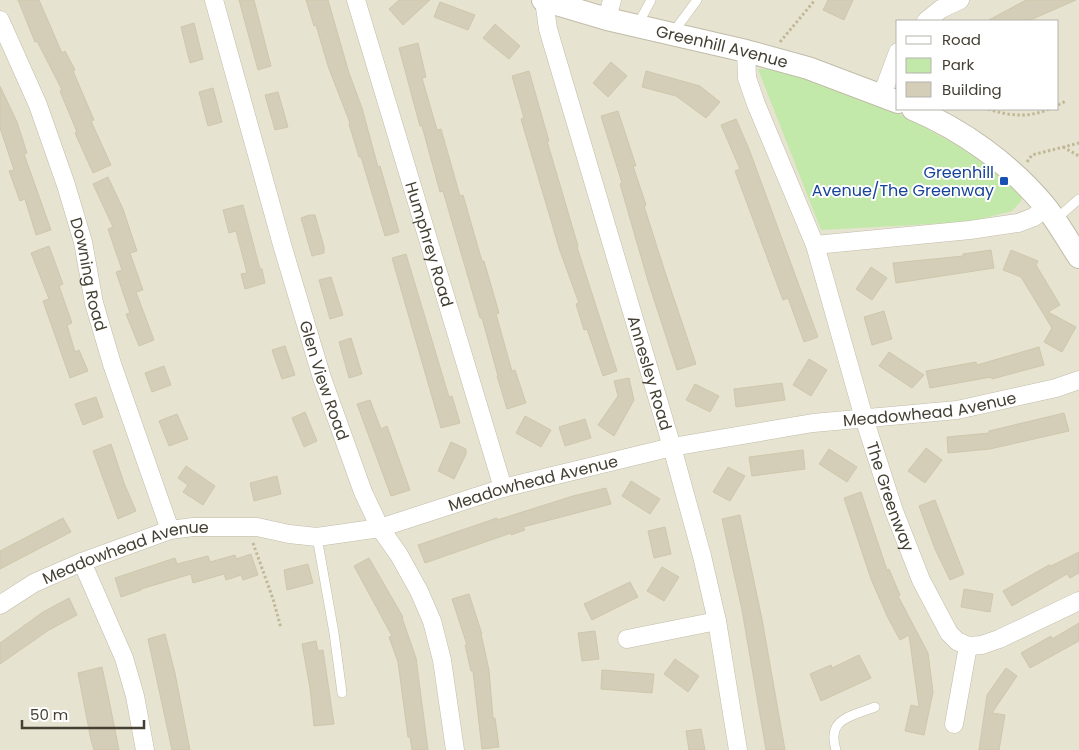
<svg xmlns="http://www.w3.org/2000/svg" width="1079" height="750" viewBox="0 0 1079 750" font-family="Poppins,sans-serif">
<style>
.residential{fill:#e7e3d1;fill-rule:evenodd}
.green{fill:#c2e9a9}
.building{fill:#d4ceb8;stroke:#cfc7ab}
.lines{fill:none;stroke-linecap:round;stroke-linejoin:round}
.service-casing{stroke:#c1bca8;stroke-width:10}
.minor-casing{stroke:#c1bca8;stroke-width:19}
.tertiary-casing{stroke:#c1bca8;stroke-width:24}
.path{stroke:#c0b896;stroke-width:3;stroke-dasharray:2.5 2.5;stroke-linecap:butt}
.service{stroke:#fff;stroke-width:9}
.minor{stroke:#fff;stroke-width:18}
.tertiary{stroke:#fff;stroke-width:22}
.transit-dot{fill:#1a4fb4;stroke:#fff;stroke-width:2}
.labels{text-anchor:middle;stroke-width:4;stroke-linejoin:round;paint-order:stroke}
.street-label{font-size:16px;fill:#444033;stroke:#fff}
.transit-label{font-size:16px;fill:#164399;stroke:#fff;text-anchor:end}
</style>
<rect width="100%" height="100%" fill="#f2f0e3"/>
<path class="residential" d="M0 0H1079V750H0ZM898 21H1058V109H898Z"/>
<polygon class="green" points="758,69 773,69 828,84 896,112 968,151 1018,189 1022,200 1012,211 969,222 821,230"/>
<g class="building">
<polygon points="18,0 39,0 62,53 65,51 75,70 73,71 94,120 91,121 111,165 93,173 75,133 77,132 60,91 62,90 37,41 35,42"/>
<polygon points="239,0 254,0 271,66 258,70"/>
<polygon points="306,0 328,0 349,73 362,108 378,167 380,166 399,232 385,236 361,157 359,157 349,124 350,123 328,66 316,25 314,26"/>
<polygon points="399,0 430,0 403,25 389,9"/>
<polygon points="828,0 853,0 844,20 823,10"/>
<polygon points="1026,0 1076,0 1028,21 987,21"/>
<polygon points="440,2 475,15 468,30 434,17"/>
<polygon points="194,23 203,59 190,63 181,27"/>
<polygon points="495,24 520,46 509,59 483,38"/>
<polygon points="418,43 426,77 422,78 437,130 441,129 460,196 463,195 482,261 484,261 499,313 496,314 512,371 515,370 526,403 507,409 497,376 498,376 482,318 480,318 443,191 440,192 422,126 420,126 399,48"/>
<polygon points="611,62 627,76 608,97 593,83"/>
<polygon points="529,71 549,141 547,141 578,246 577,247 617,371 603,376 587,329 584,330 576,304 579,303 560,251 521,119 524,118 512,76"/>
<polygon points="646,71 700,86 720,102 706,118 676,96 642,87"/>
<polygon points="0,86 17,122 27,153 24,154 51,230 36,235 25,199 20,201 9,171 14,170 0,128"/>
<polygon points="213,88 222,122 208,126 199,92"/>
<polygon points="278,92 288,127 275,130 265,95"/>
<polygon points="618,111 636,166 633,166 646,205 644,206 666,275 696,364 677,370 648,281 620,184 622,183 601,116"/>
<polygon points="736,119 749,149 818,337 804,342 788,298 783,300 735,171 740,169 721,125"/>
<polygon points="108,177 123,209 137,251 130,253 143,290 136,292 154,340 139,346 126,314 130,313 116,272 122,270 108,229 113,227 93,184"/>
<polygon points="243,205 260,269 262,269 265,283 245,289 241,274 247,273 236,231 229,233 223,210"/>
<polygon points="309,215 315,215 324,247 324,253 312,256 301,218"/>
<polygon points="49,246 63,284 59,286 72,323 67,325 75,352 79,350 88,371 70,378 43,301 49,299 31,253"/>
<polygon points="991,250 994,268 896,283 893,263 963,256 963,254"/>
<polygon points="1011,250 1038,261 1036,265 1060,305 1048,312 1076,327 1062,352 1044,342 1052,328 1021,277 1003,270"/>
<polygon points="406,254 449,397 452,396 460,423 441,428 392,258"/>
<polygon points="871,267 887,278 872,300 856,289"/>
<polygon points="331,277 343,315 330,319 319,280"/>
<polygon points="884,311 892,339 872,345 864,317"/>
<polygon points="351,338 362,374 349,378 339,342"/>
<polygon points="285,346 295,375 282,379 272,350"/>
<polygon points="1039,347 1044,365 992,379 991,377 930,388 926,371 976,362 977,365"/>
<polygon points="889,352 924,375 912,388 879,366"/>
<polygon points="809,359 827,370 811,396 793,385"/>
<polygon points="164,366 171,385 152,392 145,373"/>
<polygon points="629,378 634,400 614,436 598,425 618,396 614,381"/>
<polygon points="782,383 785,400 736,407 734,389"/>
<polygon points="695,384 719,396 710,412 686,400"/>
<polygon points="96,397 103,417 83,425 75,404"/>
<polygon points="370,400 381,429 387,426 410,490 391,496 357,404"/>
<polygon points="305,412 317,441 304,447 292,418"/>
<polygon points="1064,413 1069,431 990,449 948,453 947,437 989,433 989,431"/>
<polygon points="177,414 188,439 169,446 159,421"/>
<polygon points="525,416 551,430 541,447 516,433"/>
<polygon points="585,419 591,438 565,446 559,427"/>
<polygon points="451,442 466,449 466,454 454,479 438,471"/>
<polygon points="111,444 124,483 136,511 118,519 93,451"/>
<polygon points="926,448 942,460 925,483 908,471"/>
<polygon points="829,449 857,467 847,482 819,464"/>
<polygon points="803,450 805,469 752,476 749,457"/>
<polygon points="186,466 215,486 203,505 183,492 188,485 178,478"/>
<polygon points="728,467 745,476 730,501 713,492"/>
<polygon points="277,476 281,494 254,501 250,483"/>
<polygon points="631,481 660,499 650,514 622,496"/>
<polygon points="606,488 611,504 523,527 525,530 511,535 511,533 425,563 418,545 497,518 497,520 573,496"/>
<polygon points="861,492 887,570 889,569 900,595 898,596 928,653 933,692 924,735 905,731 911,705 919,707 909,635 900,640 888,618 871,579 844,498"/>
<polygon points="935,500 964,574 950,580 935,549 919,506"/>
<polygon points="740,515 762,619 785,750 766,750 742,610 722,519"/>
<polygon points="63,518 71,532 0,569 0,551"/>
<polygon points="665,527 671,554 654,558 648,531"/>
<polygon points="1079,552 1079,573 1070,578 1067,574 1012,606 1003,591 1049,565 1051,566"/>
<polygon points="251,554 258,575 243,580 241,575 226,580 224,574 193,583 191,574 141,589 141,590 121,597 115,578 175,558 177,564 208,556 210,562 235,555 236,559"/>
<polygon points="369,558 403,617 402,618 416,658 428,750 412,750 410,737 408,737 398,662 389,637 392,636 354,566"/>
<polygon points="308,564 313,583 287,590 284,570"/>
<polygon points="662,567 679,577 664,601 647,591"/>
<polygon points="630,582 638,597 592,620 584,604"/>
<polygon points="964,589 993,594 990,612 961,607"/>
<polygon points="469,594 482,634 481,634 489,670 493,718 495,718 499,747 482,749 473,671 471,671 465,645 467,645 452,599"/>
<polygon points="69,598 77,615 49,630 0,664 0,643 43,612"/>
<polygon points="1079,623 1079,641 1030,668 1021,653 1051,636 1052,639"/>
<polygon points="595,631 599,659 582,661 578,633"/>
<polygon points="165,634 175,673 190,750 172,750 148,639"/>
<polygon points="316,641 318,651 323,650 334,724 314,726 310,688 302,644"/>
<polygon points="859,655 871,678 821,701 810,674 831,665 832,668"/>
<polygon points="675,659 699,676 688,692 664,674"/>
<polygon points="102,667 109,700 119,750 94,750 91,740 78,673"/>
<polygon points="1006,668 1017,676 992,713 1005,715 999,750 979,750 987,695"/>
<polygon points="602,670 654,674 652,693 601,689"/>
<polygon points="701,729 705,750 689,750 686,731"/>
</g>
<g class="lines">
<defs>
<g id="service">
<polyline points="637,26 651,0"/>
<polyline points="672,34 697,0"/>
<polyline points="1055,220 1079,199"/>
<polyline points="317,537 334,633 342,693"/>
<path d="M836 750C826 718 852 716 875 707"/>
</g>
<g id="minor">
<path id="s1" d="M214 0 283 248 322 378 363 492 380 528 399 555 419 591 432 621 442 660 455 750"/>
<path id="s2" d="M356 0 503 488"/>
<path id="s3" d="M544 0 548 29 672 447 702 556 717 621 738 750"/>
<polyline points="607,19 612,0"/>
<path id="s4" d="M0 20 38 105 66 185 83 242 94 303 112 364 170 530"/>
<polyline points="926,21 941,9 960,0"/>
<path id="s5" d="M746 51 747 78 756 104 815 245 864 418 894 511 921 580 949 633 957 641 968 646 982 645 999 639 1079 601"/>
<polyline points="882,95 898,52"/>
<polyline points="815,245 970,230 1018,223 1034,217 1046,207"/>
<polyline points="82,562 124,658 135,696 145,750"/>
<path id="s6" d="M0 605 34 583 82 562 170 530 193 527H257L289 534 317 537 380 528 503 488 672 447 813 423 957 410 1056 388 1079 380"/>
<polyline points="627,639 717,621"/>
<polyline points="954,724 968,646"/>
</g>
<g id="tertiary">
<path id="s7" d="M543 0 607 19 746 51 808 68 898 102"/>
<path d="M913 109C963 130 1010 164 1045 206 1058 222 1068 241 1079 257"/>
</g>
</defs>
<use href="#service" class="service-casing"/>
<use href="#minor" class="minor-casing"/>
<use href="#tertiary" class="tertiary-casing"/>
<g class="path">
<polyline points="780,42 815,0"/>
<polyline points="1058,105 1066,101"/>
<path d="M988 109C1009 116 1029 118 1049 109"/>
<polyline points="1063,147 1079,156"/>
<polyline points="1027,162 1032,155 1079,143"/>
<polyline points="253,543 273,599 281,628"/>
</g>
<use href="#service" class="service"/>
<use href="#minor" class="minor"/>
<use href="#tertiary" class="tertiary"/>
</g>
<rect class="transit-dot" x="999" y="176" width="10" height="10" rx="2.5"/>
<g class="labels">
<g class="street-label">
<text dy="6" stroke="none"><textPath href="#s7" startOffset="185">Greenhill Avenue</textPath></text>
<text dy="6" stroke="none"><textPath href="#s2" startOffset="255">Humphrey Road</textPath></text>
<text dy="6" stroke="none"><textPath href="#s4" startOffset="270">Downing Road</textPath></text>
<text dy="6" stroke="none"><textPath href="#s3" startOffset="388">Annesley Road</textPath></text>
<text dy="6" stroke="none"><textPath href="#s1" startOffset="396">Glen View Road</textPath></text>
<text dy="6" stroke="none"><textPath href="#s6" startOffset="962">Meadowhead Avenue</textPath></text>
<text dy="6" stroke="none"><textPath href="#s6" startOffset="558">Meadowhead Avenue</textPath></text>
<text dy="6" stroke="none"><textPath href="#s5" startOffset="470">The Greenway</textPath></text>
<text dy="6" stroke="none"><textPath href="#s6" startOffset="138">Meadowhead Avenue</textPath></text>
</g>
<g class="transit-label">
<text x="994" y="178">Greenhill<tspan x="994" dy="18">Avenue/The Greenway</tspan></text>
</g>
</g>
<rect x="896" y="20" width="162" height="90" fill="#ffffff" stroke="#b4b3ad"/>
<rect x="906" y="36" width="25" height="8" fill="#ffffff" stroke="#b4b3ad"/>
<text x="942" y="45" font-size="15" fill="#444033">Road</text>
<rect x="906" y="58" width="25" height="15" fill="#c2e9a9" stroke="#b4b3ad"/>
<text x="942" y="70" font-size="15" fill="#444033">Park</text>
<rect x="906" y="82" width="25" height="15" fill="#d4ceb8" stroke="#b4b3ad"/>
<text x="942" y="95" font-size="15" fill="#444033">Building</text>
<path d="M22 720v8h122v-8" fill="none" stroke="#444033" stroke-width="2.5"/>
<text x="30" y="720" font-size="15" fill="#444033" stroke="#ffffff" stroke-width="4" paint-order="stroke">50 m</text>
</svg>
